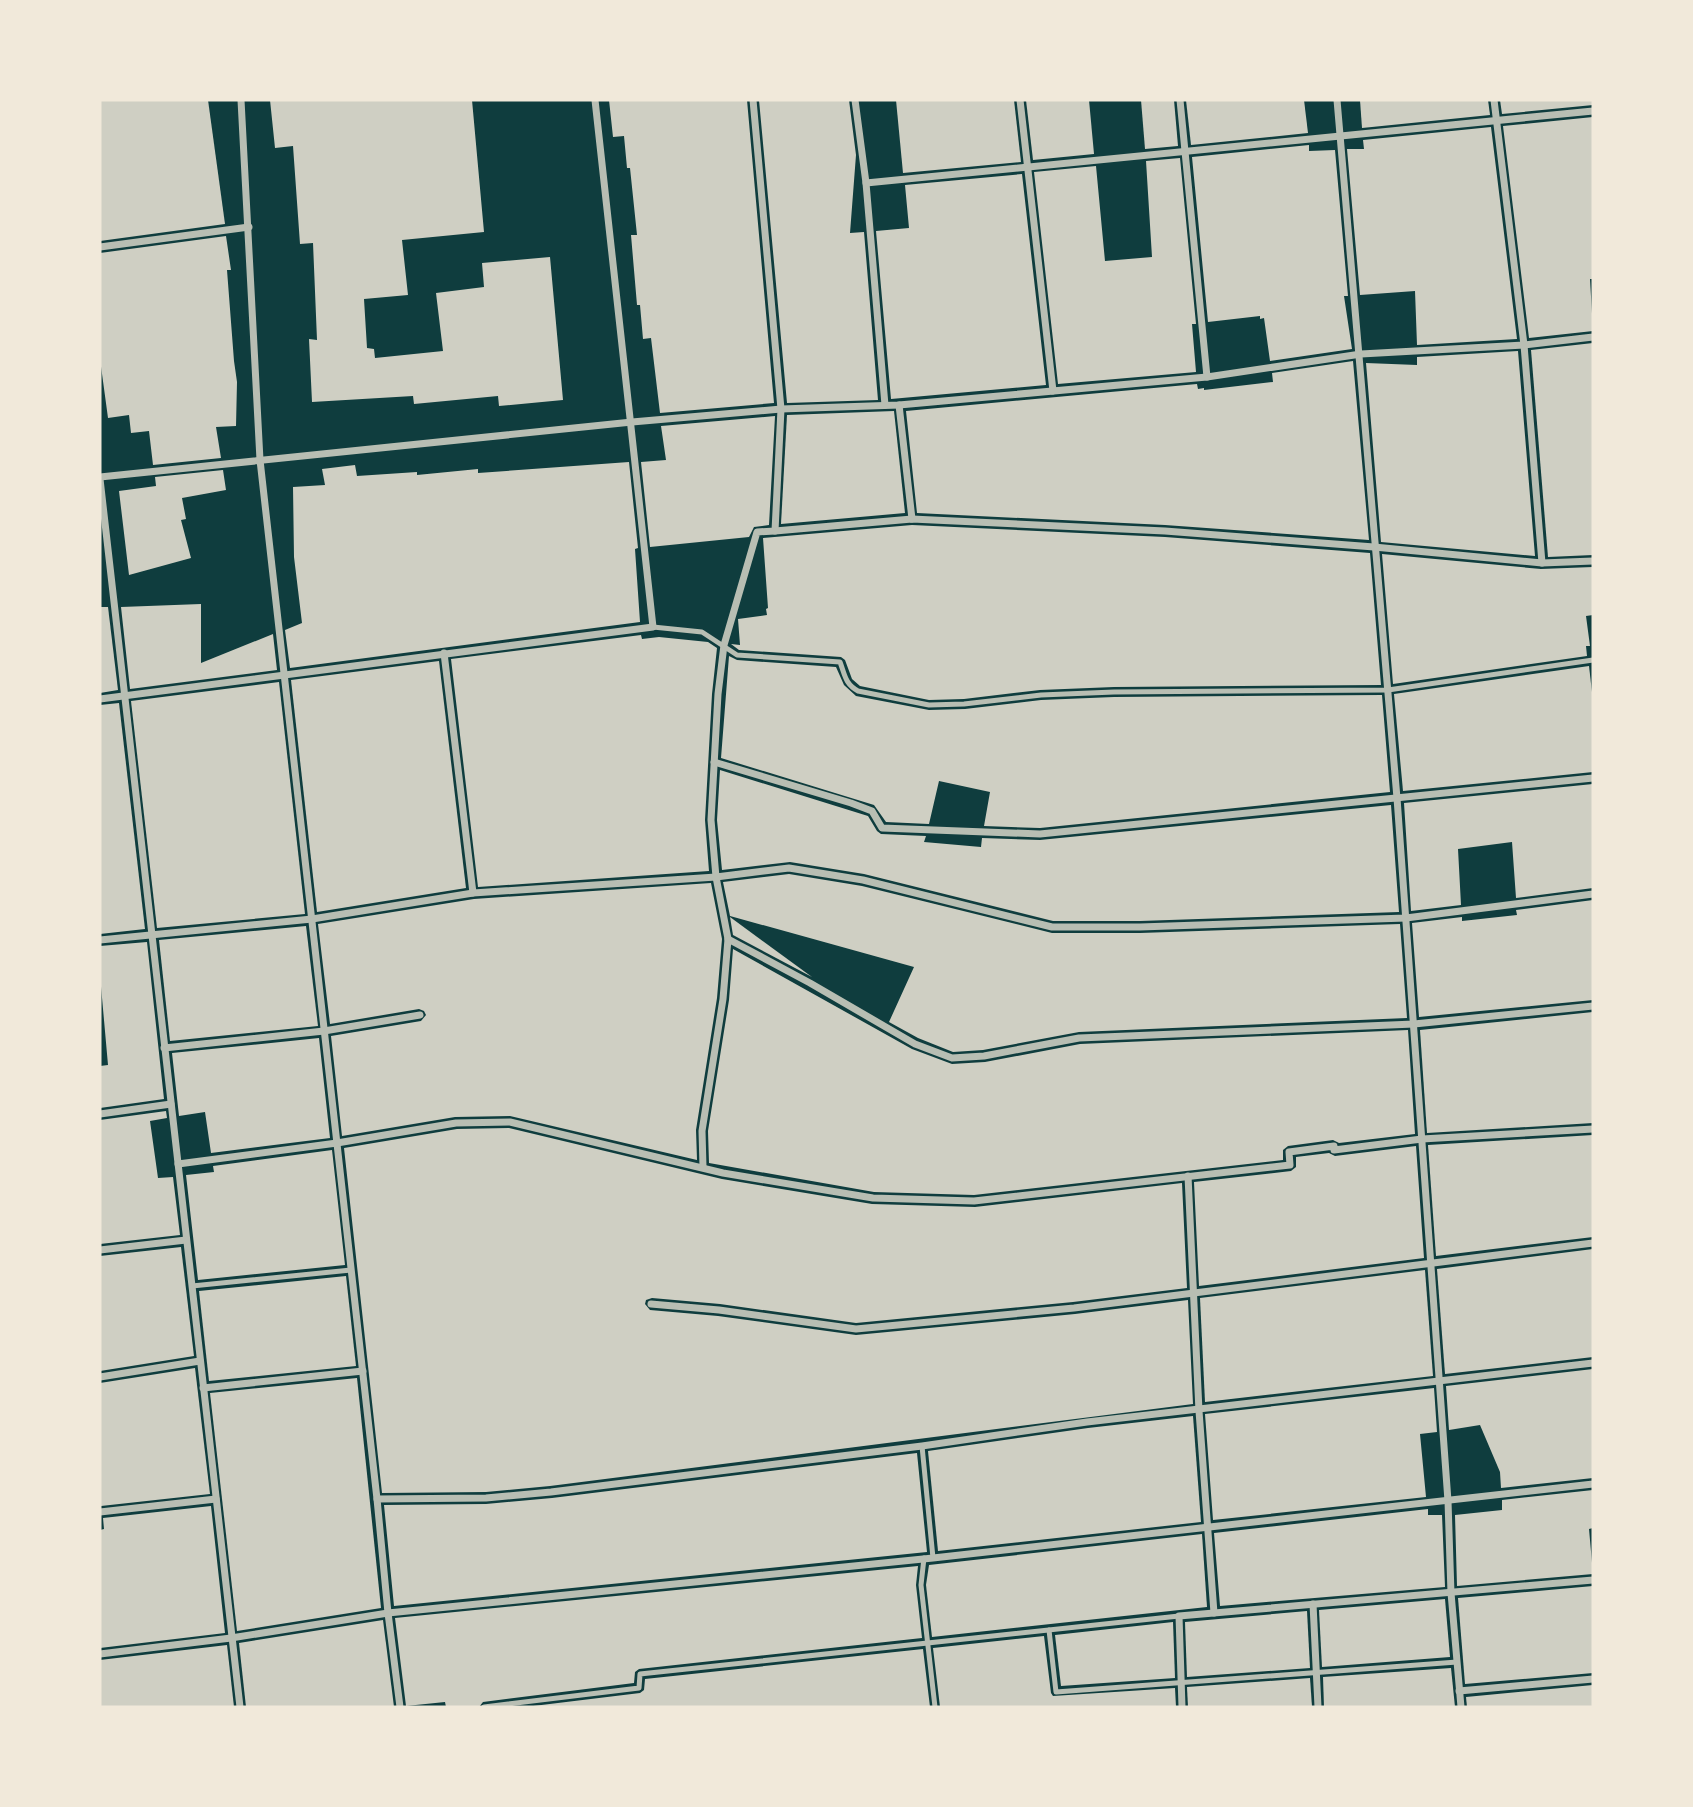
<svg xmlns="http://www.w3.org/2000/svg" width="1693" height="1807" viewBox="0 0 1693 1807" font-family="'Sofia Sans Condensed',sans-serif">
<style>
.building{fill:#cfcfc3}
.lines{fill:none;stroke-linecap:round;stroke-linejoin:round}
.service{stroke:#b8beb3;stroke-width:5}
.minor{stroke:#b8beb3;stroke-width:7}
</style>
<rect width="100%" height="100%" fill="#0f3d3e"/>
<g class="building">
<polygon points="100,100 208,100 225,224 100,241"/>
<polygon points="270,100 472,100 484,232 402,240 408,295 364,299 367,348 374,349 375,358 443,351 436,293 484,287 482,263 550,257 563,400 499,406 498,396 414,404 413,396 312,402 309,339 317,340 313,243 300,244 293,146 275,148"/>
<polygon points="609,100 747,100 774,403 660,413 651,338 643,339 640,305 637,305 631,235 637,235 630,168 627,168 624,136 613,137"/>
<polygon points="759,100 849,100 856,155 850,233 864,232 878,400 787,403"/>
<polygon points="896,100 1014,100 1021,162 903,173"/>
<polygon points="1026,100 1089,100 1094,154 1033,160"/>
<polygon points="1141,100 1174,100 1178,146 1145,149"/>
<polygon points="1186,100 1304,100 1308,133 1191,145"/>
<polygon points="1360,100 1488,100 1490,115 1362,128"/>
<polygon points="1500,100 1593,100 1593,105 1502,114"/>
<polygon points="1593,117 1593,279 1590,279 1593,331 1529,338 1503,126"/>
<polygon points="1491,127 1517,339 1417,345 1415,291 1360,295 1347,149 1364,149 1363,140"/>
<polygon points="1309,145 1309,151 1335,150 1348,296 1344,296 1352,349 1270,361 1264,318 1260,319 1260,316 1208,322 1192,157"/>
<polygon points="1180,158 1196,324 1192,324 1196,372 1058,384 1034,172 1096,166 1105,261 1152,257 1146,161"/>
<polygon points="1022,174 1046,385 891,399 876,231 909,228 905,185"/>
<polygon points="226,236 231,270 227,270 234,361 237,382 236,426 216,427 221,458 153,465 149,431 131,433 129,415 108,418 100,359 100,253"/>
<polygon points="1593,343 1593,555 1548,557 1531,350"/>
<polygon points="1518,351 1535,556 1381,542 1366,363 1417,365 1417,357"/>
<polygon points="1353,361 1369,540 1165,525 917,513 906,411 1197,384 1198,389 1204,388 1204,390 1273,382 1272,373"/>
<polygon points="894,411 905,513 781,524 787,415"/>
<polygon points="775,416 769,525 754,527 749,537 650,547 641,462 666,460 661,426"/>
<polygon points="629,462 638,548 635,549 640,622 290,668 285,630 302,623 294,557 293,487 325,485 322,469 355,465 357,476 417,472 417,475 478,469 478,473"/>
<polygon points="223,470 226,490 182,498 186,519 181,520 191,558 129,575 119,491 156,486 155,477"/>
<polygon points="912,525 1165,537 1370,553 1381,685 1114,687 1040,690 964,699 929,700 860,686 852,679 845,660 841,657 739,650 731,644 740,645 738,619 767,615 766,609 768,608 763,538"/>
<polygon points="1382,554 1541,569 1593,567 1593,615 1586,616 1590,646 1586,646 1587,656 1393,684"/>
<polygon points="201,604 201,663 273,634 277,670 130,689 121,607"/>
<polygon points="100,607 108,607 118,690 100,693"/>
<polygon points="641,635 642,639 659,637 708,642 717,648 712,694 705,820 709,871 478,887 451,659"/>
<polygon points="729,656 737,660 836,667 844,685 856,696 929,710 965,709 1041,700 1114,697 1382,695 1390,792 1040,828 984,826 990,792 939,781 929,824 886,822 874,805 721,758"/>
<polygon points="439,661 466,888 317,912 291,680"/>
<polygon points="1589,666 1593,701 1593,772 1403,791 1394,694"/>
<polygon points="279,682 305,914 157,928 131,701"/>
<polygon points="119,703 145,929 100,934 100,705"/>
<polygon points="720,770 868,816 877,831 881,834 926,836 924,842 981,847 982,838 1040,840 1391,805 1399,912 1140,921 1053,921 864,874 790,862 722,870 717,820"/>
<polygon points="1593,784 1593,888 1516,898 1512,842 1458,849 1461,905 1411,911 1404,803"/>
<polygon points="789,874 862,886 1052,933 1140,933 1400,924 1407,1018 1079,1032 983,1050 953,1052 918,1038 889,1022 914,967 730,916 723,882"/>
<polygon points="711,883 722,939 717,998 696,1130 697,1160 510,1116 455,1117 342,1136 331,1036 421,1021 426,1015 424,1011 419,1009 330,1024 318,924 474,899"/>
<polygon points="1593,900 1593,1000 1419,1017 1412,923 1462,917 1462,921 1517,915 1516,910"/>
<polygon points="730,917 812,977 733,935"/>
<polygon points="306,926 318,1026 170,1041 159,940"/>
<polygon points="147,942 164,1099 100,1108 100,1066 108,1065 100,975 100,946"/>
<polygon points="733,949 912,1049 952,1064 985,1062 1080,1044 1408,1030 1415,1134 1339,1143 1333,1140 1288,1146 1283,1150 1283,1160 974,1195 874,1192 709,1163 708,1131 729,1000"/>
<polygon points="1593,1012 1593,1123 1427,1133 1420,1030"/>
<polygon points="319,1038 330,1138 211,1153 205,1112 179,1116 172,1053"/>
<polygon points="166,1111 167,1118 150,1121 158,1178 173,1177 180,1235 100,1244 100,1120"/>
<polygon points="509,1128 722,1179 872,1204 975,1207 1182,1183 1187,1288 1073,1302 856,1323 720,1304 652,1298 646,1300 645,1304 650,1310 718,1316 856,1335 1075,1314 1188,1300 1193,1404 550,1486 486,1492 382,1493 344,1148 457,1129"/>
<polygon points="1593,1135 1593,1237 1436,1256 1428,1145"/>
<polygon points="1416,1146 1424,1258 1199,1286 1194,1182 1291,1171 1296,1167 1296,1157 1329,1153 1335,1156"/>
<polygon points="332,1150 345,1265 198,1280 186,1175 214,1172 213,1166"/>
<polygon points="181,1247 194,1356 100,1371 100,1256"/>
<polygon points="1593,1249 1593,1357 1445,1374 1437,1269"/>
<polygon points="1425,1270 1433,1376 1205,1402 1200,1298"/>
<polygon points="346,1276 356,1366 209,1381 199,1291"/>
<polygon points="195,1368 210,1494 101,1506 100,1383"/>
<polygon points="1593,1369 1593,1478 1501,1488 1500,1472 1480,1425 1449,1430 1446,1386"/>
<polygon points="357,1378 381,1608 237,1631 210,1393"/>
<polygon points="1434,1388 1437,1432 1420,1434 1426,1497 1213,1520 1205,1414"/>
<polygon points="1193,1416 1201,1522 938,1551 928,1451 1088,1428"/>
<polygon points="917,1453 927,1552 394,1606 384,1505 486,1504 552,1498"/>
<polygon points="1593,1490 1593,1528 1589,1529 1593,1574 1457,1586 1455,1515 1502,1510 1502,1500"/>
<polygon points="211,1506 225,1633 100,1648 100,1530 104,1529 103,1518"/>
<polygon points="1428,1509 1428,1515 1442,1515 1445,1587 1220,1606 1214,1533"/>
<polygon points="1202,1534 1207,1607 932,1637 926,1585 929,1565"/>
<polygon points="918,1566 916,1585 922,1638 639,1669 635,1672 634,1683 483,1702 479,1707 446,1707 445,1702 406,1706 395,1618"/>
<polygon points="1593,1586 1593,1673 1465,1684 1458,1598"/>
<polygon points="1445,1599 1450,1657 1322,1667 1319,1610"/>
<polygon points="1307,1611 1310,1668 1187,1677 1185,1622"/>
<polygon points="383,1620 394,1707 246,1707 239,1643"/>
<polygon points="1173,1622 1175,1678 1061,1686 1055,1635"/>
<polygon points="1044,1636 1051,1693 1053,1696 1175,1688 1176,1707 940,1707 933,1648"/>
<polygon points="227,1645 234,1707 100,1707 100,1660"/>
<polygon points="923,1649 930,1707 525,1707 640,1693 644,1690 645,1679"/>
<polygon points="1451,1668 1455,1707 1324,1707 1323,1677"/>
<polygon points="1310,1678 1312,1707 1188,1707 1187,1687"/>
<polygon points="1593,1685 1593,1706 1467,1707 1466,1697"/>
</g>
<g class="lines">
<g class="service">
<path d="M653 627 702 632 737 655 840 662C845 675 845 684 858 691L929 705 964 704 1041 695 1114 692 1388 690 1593 660"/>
<polyline points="192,1286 351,1270"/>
<polyline points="922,1446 933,1558"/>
<polyline points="924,1558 921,1585 935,1707"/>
<polyline points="1049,1630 1056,1692 1457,1662"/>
<polyline points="484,1707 639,1688 640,1674 1179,1616"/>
</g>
<g class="minor">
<polyline points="241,100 260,460 377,1499 388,1613 400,1707"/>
<polyline points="855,100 866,183 885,405"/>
<polyline points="1020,100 1053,391"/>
<polyline points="1180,100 1207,377"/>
<polyline points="1337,100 1397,798 1448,1501 1451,1593 1461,1707"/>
<polyline points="1494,100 1524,345 1542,563"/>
<polyline points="866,183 1593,111"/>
<polyline points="100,247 249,227"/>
<polyline points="899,405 912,519"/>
<polyline points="100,477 632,422 781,409 899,405 1207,377 1361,354 1524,345 1593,337"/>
<polyline points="100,479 240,1707"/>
<polyline points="775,531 912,519 1165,531 1374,547 1542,563 1593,561"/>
<polyline points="444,653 473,893"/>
<polyline points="100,699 653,627 595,100"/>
<polyline points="714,762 851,803 872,811 882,828 1040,834 1593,778"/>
<polyline points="728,939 810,983 915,1044 952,1058 984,1056 1079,1038 1414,1024 1593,1006"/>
<polyline points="100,940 312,919 473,893 716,877 789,868 863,880 1052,927 1140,927 1406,918 1593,894"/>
<polyline points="164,1048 324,1031 420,1015"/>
<polyline points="100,1114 171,1104"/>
<polyline points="178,1164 337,1143 456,1123 510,1122 723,1173 873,1198 974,1201 1290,1165 1289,1152 1334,1146 1334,1150 1422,1139 1593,1129"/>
<polyline points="703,1167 702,1131 723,999 728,939 716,877 711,820 718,694 724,645 757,532 775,531 781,409 753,100"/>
<polyline points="1188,1176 1199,1411 1214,1613"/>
<polyline points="100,1250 186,1240"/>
<polyline points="651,1304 719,1310 856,1329 1074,1308 1593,1243"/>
<polyline points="100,1377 200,1361"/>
<polyline points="203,1388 363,1371"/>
<polyline points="377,1499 486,1498 551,1492 922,1446 1087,1422 1593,1363"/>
<polyline points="100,1512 216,1499"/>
<polyline points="1313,1604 1318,1707"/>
<polyline points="100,1654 231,1638 388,1613 933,1558 1593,1484"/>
<polyline points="1459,1691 1593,1679"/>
<polyline points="1182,1707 1179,1616 1593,1580"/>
</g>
</g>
<rect width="1693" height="1807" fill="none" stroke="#f1e9da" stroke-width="203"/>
</svg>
